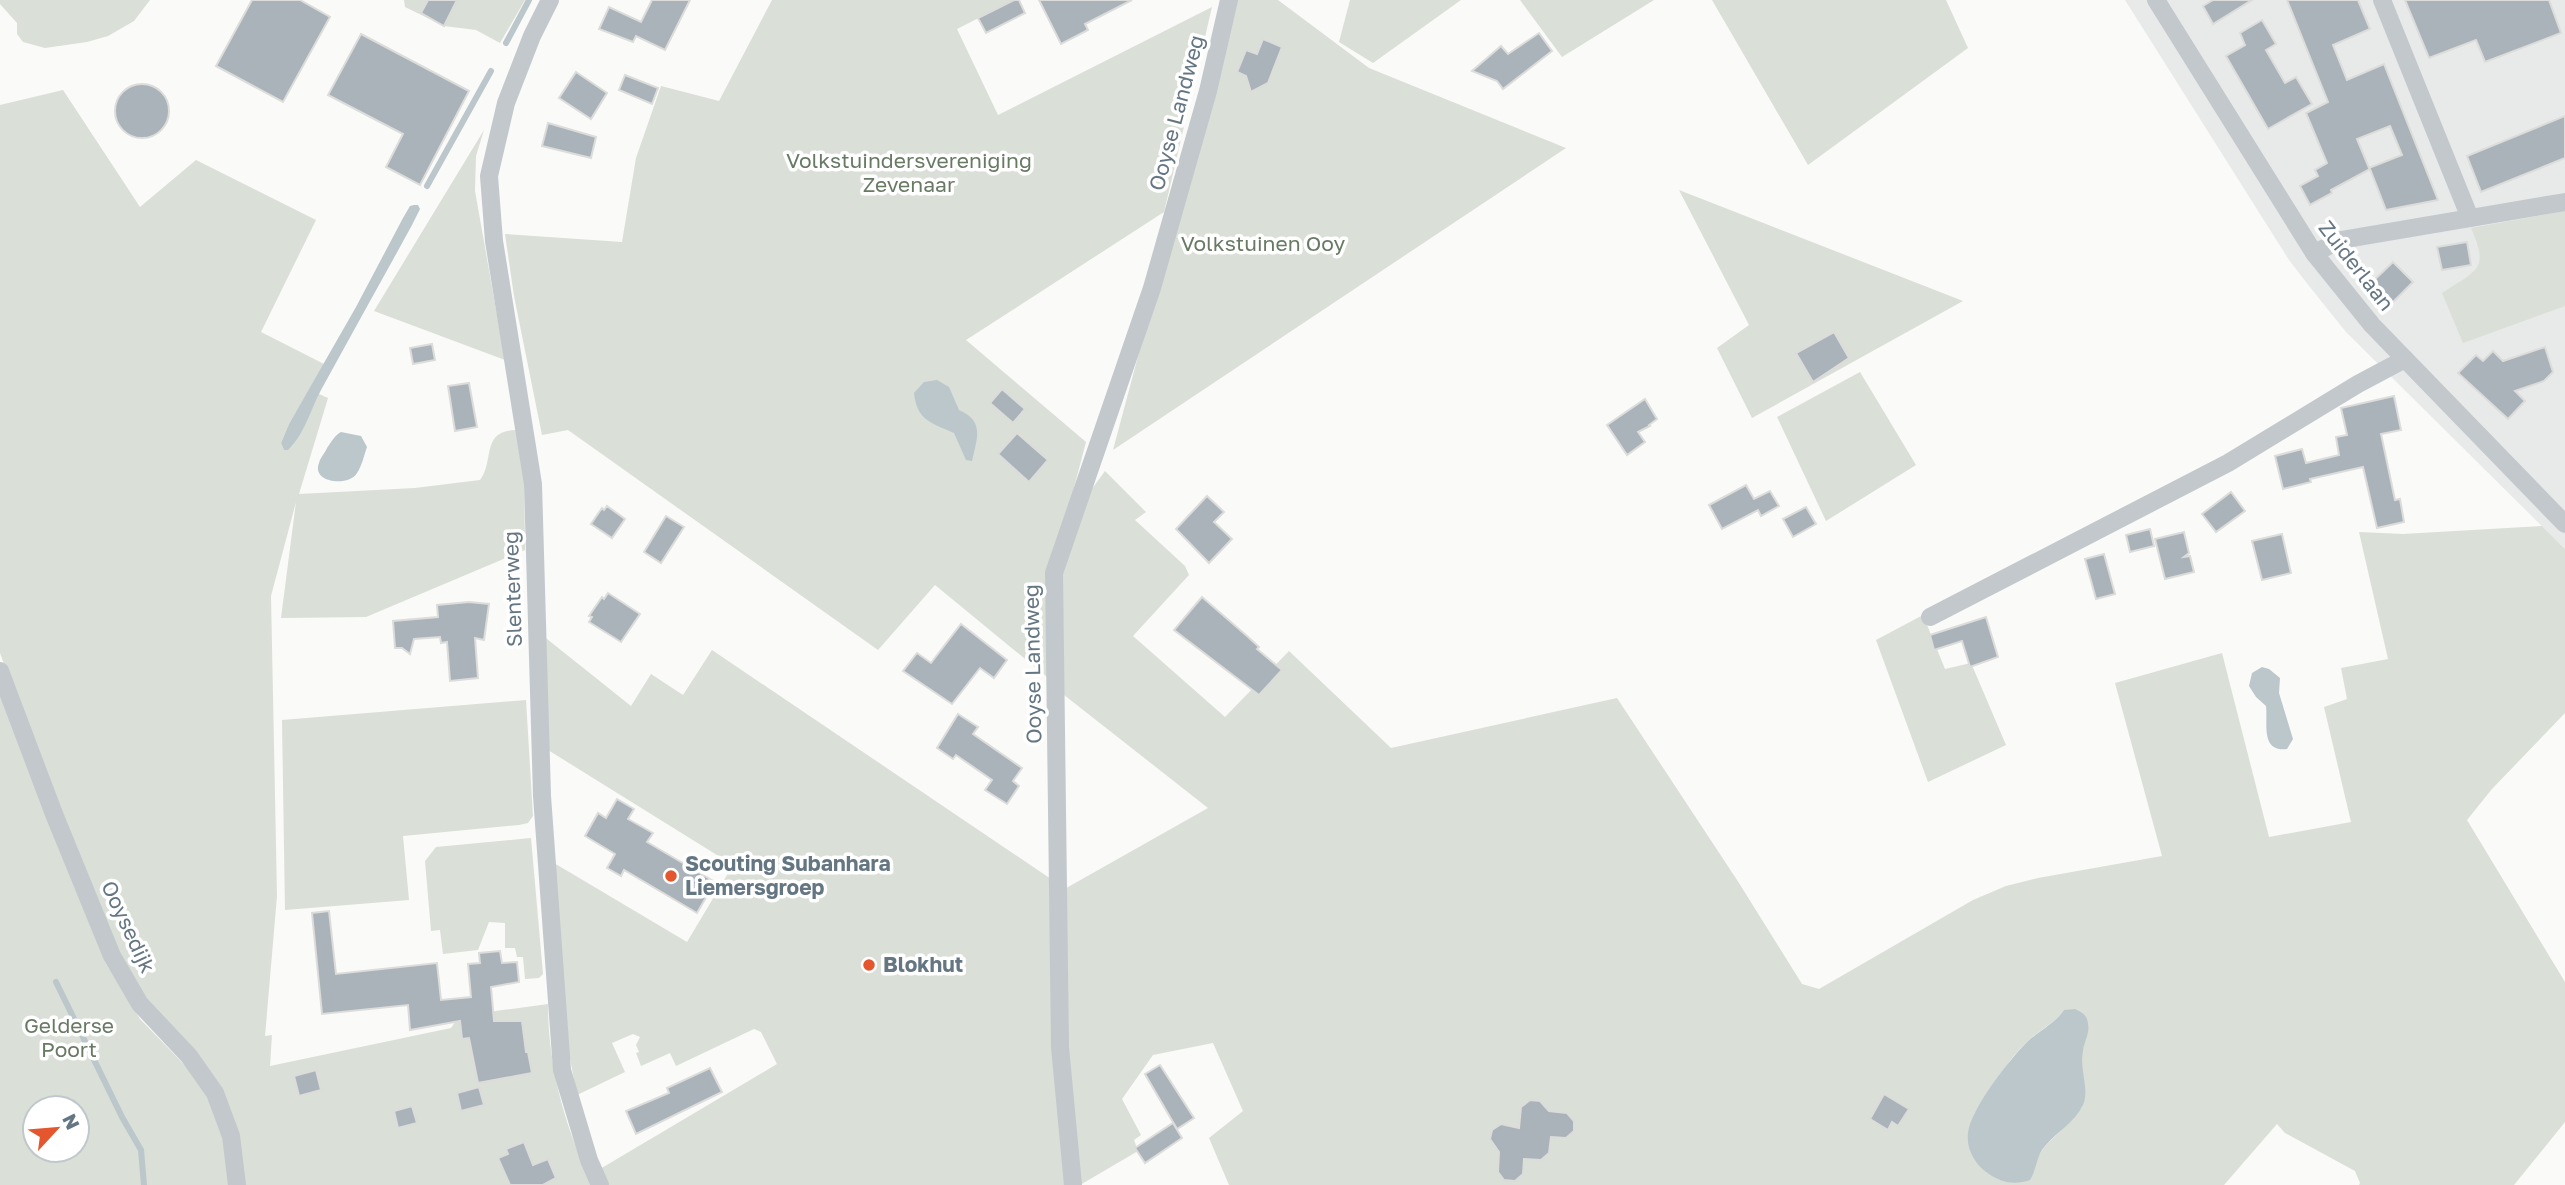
<svg xmlns="http://www.w3.org/2000/svg" width="2565" height="1185" viewBox="0 0 2565 1185" font-family="'Golos Text',sans-serif">
<style>
.built{fill:#e8e9e9}
.green{fill:#dadfd7;fill-rule:evenodd}
.water{fill:#bbc7cb}
.lines{fill:none;stroke-linecap:round;stroke-linejoin:round}
.stream{stroke:#bbc7cb;stroke-width:6}
.building{fill:#aab3b9;stroke:#dcdcda;stroke-width:2;fill-rule:evenodd}
.street{stroke:#c3c8cc;stroke-width:18}
.poi-dot{fill:#e4572e;stroke:#fff;stroke-width:2.5}
.labels{text-anchor:middle;stroke-width:7;stroke-linejoin:round;paint-order:stroke}
.street-label{font-size:21px;fill:#657683;stroke:#fff}
.park-label{font-size:21px;fill:#687a64;stroke:#fff}
.poi-label{font-size:21px;font-weight:bold;fill:#657683;stroke:#fff;text-anchor:start}
</style>
<rect width="100%" height="100%" fill="#fafaf8"/>
<polygon class="built" points="2125,0 2565,0 2565,549 2346,332 2309,286 2289,260"/>
<g class="green">
<polygon points="0,0 150,0 134,21 108,36 87,42 45,48 23,42 17,34 17,23 0,4"/>
<polygon points="404,0 525,0 500,43 476,30 444,26 405,7"/>
<polygon points="772,0 1014,0 957,29 998,115 1212,7 1164,212 966,340 1086,442 1051,575 1047,677 935,585 878,650 568,430 542,435 514,296 505,234 622,242 636,158 661,86 719,101"/>
<polygon points="1233,0 1278,0 1369,68 1566,148 1113,450"/>
<polygon points="1350,0 1461,0 1373,63 1339,42"/>
<polygon points="1520,0 1654,0 1562,57"/>
<polygon points="1712,0 1946,0 1968,48 1808,165"/>
<path d="M63 90 140 207 196 160 316 220 261 332 324 364 289 424 281 443 284 450 293 445 319 394 328 398 299 494 415 488 480 480C495 461 480 430 517 430L524 469 525 550 366 617 281 618 296 502 271 596 277 896 265 1036 272 1035 270 1066 451 1028 459 1016 548 1004C548 1067 565 1129 593 1185H243L234 1129 119 957 26 725 0 653V105Z"/>
<polygon points="484,130 476,156 475,191 505,360 374,311"/>
<polygon points="1679,190 1963,301 1752,418 1717,348 1749,325"/>
<path d="M2565 211V306L2463 343 2442 293C2477 270 2490 270 2471 228Z"/>
<polygon points="1860,372 1916,465 1826,521 1777,417"/>
<path d="M1105 471 1146 512 1135 520 1185 566 1189 575 1133 636 1225 717 1289 651 1391 748 1617 698 1739 883 1802 984 1819 989 1973 900 2006 886 2038 878 2162 856 2115 683 2222 653 2269 837 2351 822 2324 707 2347 699 2341 668 2388 659 2359 532 2403 534 2542 526 2565 549V713L2492 789 2467 820 2565 982V1122L2514 1185H2359L2360 1183 2355 1171 2285 1133 2277 1124 2224 1185H1229L1209 1138 1243 1111 1213 1043 1153 1055 1122 1099 1141 1135 1134 1140 1138 1151 1080 1185 1064 1052 1061 891 1208 808 1059 691V591L1075 512ZM2064 1010 2088 1032 2082 1052V1107L2070 1122 2045 1146 2037 1158 1991 1087C2003 1071 2014 1053 2030 1039 2042 1029 2054 1023 2064 1010Z"/>
<polygon points="1923,615 1945,669 1971,663 2006,745 1928,782 1876,640"/>
<polygon points="542,635 631,706 651,674 683,695 712,650 1051,879 1066,1185 607,1185 600,1169 777,1064 761,1032 754,1029 676,1066 670,1053 641,1066 636,1053 639,1052 636,1045 640,1037 633,1034 612,1043 625,1072 577,1095 567,1043 554,863 687,942 733,865 548,750"/>
<path d="M0 693 105 962 140 1019 203 1084 225 1137 229 1185H0ZM35 1108H77V1150H35Z"/>
<polygon points="526,700 533,816 528,823 519,825 403,836 409,900 285,910 282,720"/>
<polygon points="531,838 543,974 539,978 525,979 523,957 517,957 515,948 505,948 505,923 489,922 478,950 443,954 440,930 431,931 425,861 436,847"/>
</g>
<g class="water">
<path d="M414 205H418L420 209 412 225C382 280 351 335 321 390 311 409 304 435 288 450H284L281 443 289 424 356 307 403 218 410 206Z"/>
<path d="M937 380 949 387 959 410C985 421 977 439 972 461L966 460 954 433C932 423 917 421 914 393L924 382Z"/>
<path d="M341 432 361 436 367 447C364 455 362 466 357 473 349 487 311 483 319 463 320 458 325 453 327 448 332 441 334 436 341 432Z"/>
<path d="M2262 667 2269 669 2280 678 2279 693 2293 739 2287 749C2260 752 2268 723 2266 706L2256 697 2249 686 2252 673Z"/>
<path d="M2075 1009C2083 1013 2087 1015 2088 1024 2090 1034 2084 1042 2083 1051 2079 1069 2090 1089 2083 1105 2075 1122 2057 1132 2045 1146 2036 1156 2037 1169 2030 1180 2015 1185 2002 1183 1989 1174 1975 1165 1966 1149 1968 1133 1971 1108 2010 1059 2027 1042 2040 1030 2054 1024 2064 1010Z"/>
</g>
<g class="lines">
<g class="stream">
<polyline points="506,43 529,0"/>
<polyline points="427,186 491,71"/>
<polyline points="56,982 122,1117 141,1150 144,1185"/>
</g>
</g>
<g class="building">
<polygon points="252,0 300,0 330,17 283,102 216,66"/>
<polygon points="428,0 457,0 444,26 421,13"/>
<polygon points="652,0 690,0 665,50 636,36 633,42 599,29 609,7 641,22"/>
<polygon points="1014,0 1019,0 1025,13 986,33 978,18"/>
<polygon points="1039,0 1132,0 1085,24 1088,30 1061,44"/>
<polygon points="2213,0 2252,0 2213,24 2203,6"/>
<path d="M2287 0H2358L2370 29 2333 45 2347 80 2384 64 2438 200 2386 210 2370 169 2331 190 2332 193 2310 205 2300 186 2318 176 2315 170 2327 163 2306 113 2328 102ZM2390 126 2402 155 2369 168 2357 139Z"/>
<polygon points="2405,0 2549,0 2561,33 2485,62 2476,40 2429,58"/>
<polygon points="2262,20 2276,44 2266,50 2285,83 2296,77 2312,104 2268,129 2226,56 2245,45 2240,33"/>
<polygon points="1539,33 1552,51 1503,89 1497,81 1472,71 1501,46 1508,54"/>
<polygon points="361,34 469,91 420,185 386,167 403,134 328,95"/>
<polygon points="1263,39 1282,47 1268,83 1251,92 1246,76 1237,72 1246,50 1257,54"/>
<polygon points="576,72 607,93 591,119 559,98"/>
<polygon points="625,75 658,88 652,104 619,90"/>
<circle cx="142" cy="111" r="27"/>
<polygon points="2565,116 2565,158 2481,192 2467,156"/>
<polygon points="548,123 596,137 591,158 542,146"/>
<polygon points="2467,242 2471,265 2442,270 2437,247"/>
<polygon points="2393,262 2413,282 2387,308 2367,287"/>
<polygon points="1834,332 1849,358 1813,382 1796,353"/>
<polygon points="432,344 435,360 413,364 410,348"/>
<polygon points="2545,347 2553,372 2544,381 2515,391 2525,401 2508,419 2458,373 2476,355 2483,361 2493,351 2503,361"/>
<polygon points="469,383 477,427 455,431 448,386"/>
<polygon points="1002,389 1025,409 1013,423 990,403"/>
<polygon points="2394,396 2401,430 2381,434 2395,500 2400,499 2404,522 2377,528 2363,467 2310,479 2311,482 2283,489 2275,456 2302,449 2306,463 2339,455 2336,437 2347,435 2341,408"/>
<polygon points="1645,399 1657,419 1649,425 1650,426 1638,432 1645,442 1627,455 1607,425"/>
<polygon points="1017,433 1048,460 1029,482 998,454"/>
<polygon points="1746,485 1754,499 1770,491 1779,506 1761,516 1758,510 1722,529 1709,505"/>
<polygon points="2231,492 2245,511 2216,532 2202,514"/>
<polygon points="1207,496 1224,512 1214,522 1232,539 1209,563 1176,529"/>
<polygon points="607,506 625,519 612,538 591,524 602,508 604,510"/>
<polygon points="1806,507 1816,524 1793,537 1783,519"/>
<polygon points="666,516 684,527 661,563 644,552"/>
<polygon points="2150,529 2154,546 2130,552 2126,535"/>
<polygon points="2184,532 2189,553 2184,557 2190,556 2194,572 2165,579 2155,539"/>
<polygon points="2282,534 2291,573 2262,580 2252,541"/>
<polygon points="2104,554 2115,594 2096,599 2085,559"/>
<polygon points="608,593 640,614 621,642 589,622 592,617 589,616 602,597 604,599"/>
<polygon points="1202,597 1247,636 1259,647 1257,649 1282,670 1259,695 1174,630"/>
<polygon points="469,602 489,604 484,640 475,638 478,678 450,681 447,642 441,643 440,637 414,639 410,654 402,648 395,648 393,621 438,617 437,605"/>
<polygon points="1986,617 1998,657 1970,667 1962,641 1934,650 1930,635"/>
<polygon points="961,624 1007,660 994,678 980,668 952,704 903,671 917,653 931,663"/>
<polygon points="958,714 978,727 973,734 1022,768 1013,781 1019,786 1007,804 985,790 992,780 956,755 953,759 937,748"/>
<polygon points="617,799 634,809 628,819 653,833 647,842 715,882 697,913 624,870 621,876 607,868 615,854 585,836 598,813 606,818"/>
<polygon points="329,911 336,974 437,963 441,1000 471,997 468,964 480,963 479,953 500,951 502,963 517,962 519,982 491,987 494,1021 522,1021 526,1052 528,1052 532,1073 478,1083 469,1038 462,1039 460,1021 410,1030 408,1005 322,1014 312,913"/>
<polygon points="1160,1065 1194,1118 1177,1129 1145,1074"/>
<polygon points="710,1068 722,1092 636,1134 626,1111 669,1093 667,1088"/>
<polygon points="316,1070 321,1090 299,1096 294,1076"/>
<polygon points="479,1087 484,1105 461,1111 457,1093"/>
<polygon points="1884,1094 1909,1109 1898,1126 1892,1122 1888,1130 1870,1119"/>
<polygon points="1530,1100 1540,1101 1549,1111 1567,1113 1574,1121 1574,1131 1566,1138 1551,1137 1549,1153 1541,1160 1524,1159 1523,1174 1515,1181 1504,1180 1498,1172 1499,1152 1490,1139 1492,1130 1501,1124 1519,1128 1521,1107"/>
<polygon points="412,1106 417,1123 398,1128 394,1111"/>
<polygon points="1173,1123 1182,1138 1145,1163 1135,1148"/>
<polygon points="524,1142 533,1165 548,1159 556,1178 543,1185 510,1185 498,1158 508,1154 506,1149"/>
</g>
<g class="lines">
<g class="street">
<polyline points="550,0 532,36 506,103 489,176 494,241 533,484 542,796 562,1070 589,1160 600,1185"/>
<polyline points="2156,0 2314,253 2372,325 2565,524"/>
<polyline points="2382,0 2470,218"/>
<polyline points="2314,253 2341,240 2565,202"/>
<polyline points="1930,617 2228,463 2358,384 2405,359"/>
<polyline points="0,671 54,814 112,956 140,1004 189,1056 215,1093 231,1136 237,1185"/>
<polyline points="1073,1185 1060,1047 1054,573 1152,288 1208,91 1229,0"/>
</g>
</g>
<g class="poi-dot">
<circle cx="671" cy="876" r="7"/>
<circle cx="869" cy="965" r="7"/>
</g>
<g class="labels">
<g class="street-label">
<text transform="translate(1177 113) rotate(-75)" y="7">Ooyse Landweg</text>
<text transform="translate(2356 266) rotate(52)" y="7">Zuiderlaan</text>
<text transform="translate(513 589) rotate(-92)" y="7">Slenterweg</text>
<text transform="translate(1033 664) rotate(-91)" y="7">Ooyse Landweg</text>
<text transform="translate(128 927) rotate(65)" y="7">Ooysedijk</text>
</g>
<g class="park-label">
<text x="909" y="168">Volkstuindersvereniging<tspan x="909" dy="24">Zevenaar</tspan></text>
<text x="1263" y="251">Volkstuinen Ooy</text>
<text x="69" y="1033">Gelderse<tspan x="69" dy="24">Poort</tspan></text>
</g>
<g class="poi-label">
<text x="685" y="871">Scouting Subanhara<tspan x="685" dy="24">Liemersgroep</tspan></text>
<text x="883" y="972">Blokhut</text>
</g>
</g>
<g transform="translate(56 1129) rotate(64)"><circle r="33" fill="#ffffff" stroke="#c1c8cd" stroke-width="2"/>
<path d="M0-5L12 26L0 18L-12 26Z" fill="#e4572e"/>
<text y="-10" font-size="19" font-weight="bold" text-anchor="middle" fill="#657683">N</text>
</g>
</svg>
